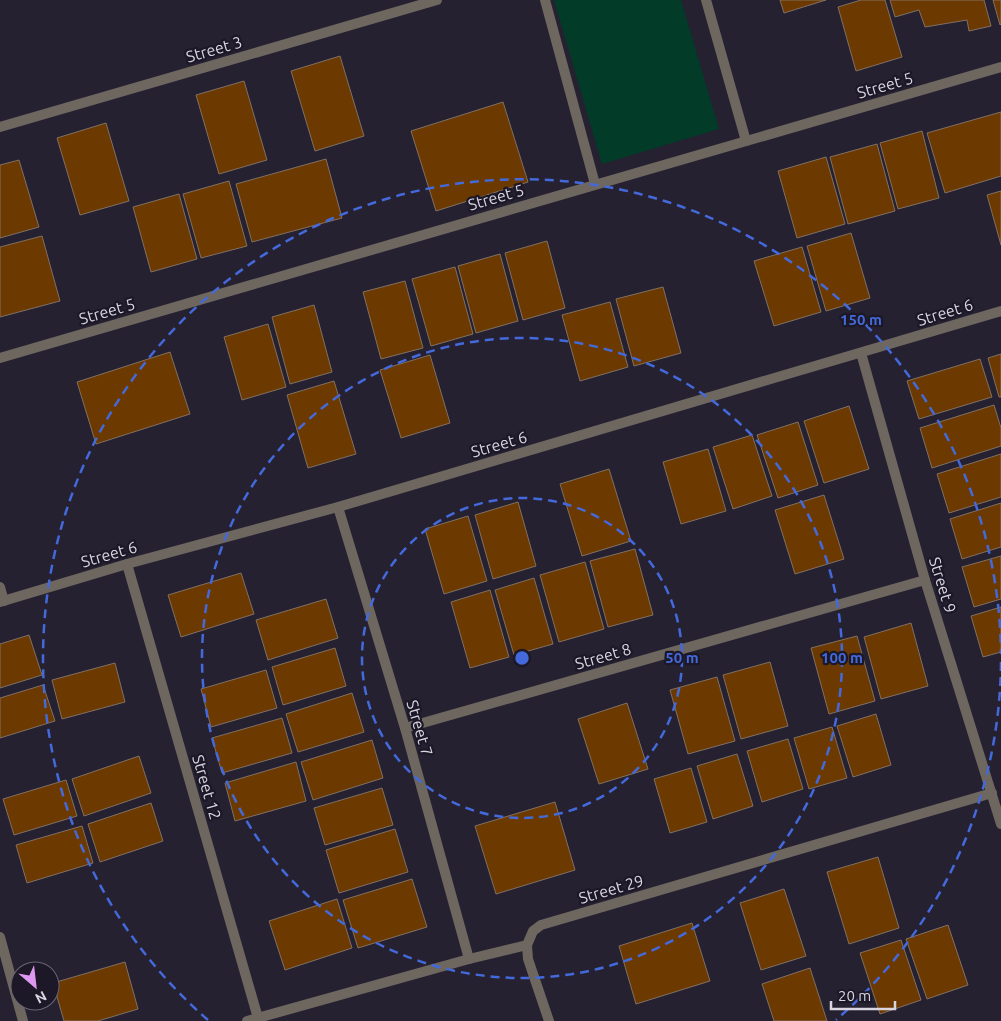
<svg xmlns="http://www.w3.org/2000/svg" width="1001" height="1021" viewBox="0 0 1001 1021" font-family="Ubuntu,sans-serif">
<style>
.green{fill:#023b28}
.building{fill:#6c3a00;stroke:#817063}
.lines{fill:none;stroke-linecap:round;stroke-linejoin:round}
.minor{stroke:#6e6760;stroke-width:10}
.tertiary{stroke:#6e6760;stroke-width:10}
.ring{fill:none;stroke:#4369da;stroke-width:2.5;stroke-dasharray:9 6}
.labels{text-anchor:middle;stroke-width:4.5;stroke-linejoin:round;paint-order:stroke}
.street-label{font-size:16px;fill:#d9d6e1;stroke:#1c1827}
.centre{fill:#4369da;stroke:#1c1827;stroke-width:2.5}
.ring-label{font-size:15px;text-anchor:middle;font-weight:bold;fill:#4369da;stroke:#1c1827;stroke-width:4.5;stroke-linejoin:round;paint-order:stroke}
</style>
<rect width="100%" height="100%" fill="#252131"/>
<polygon class="green" points="554,0 681,0 719,129 602,164"/>
<g class="building">
<polygon points="780,0 826,0 784,13"/>
<polygon points="861,0 885,0 902,57 856,71 838,7"/>
<polygon points="890,0 984,0 991,26 969,31 967,20 925,27 919,10 895,17"/>
<polygon points="993,0 1001,0 1001,24 1000,25"/>
<polygon points="340,56 364,136 315,151 291,71"/>
<polygon points="244,81 267,160 219,174 196,95"/>
<polygon points="503,102 528,182 436,211 411,131"/>
<polygon points="1001,112 1001,176 945,193 927,133"/>
<polygon points="106,123 129,201 80,215 57,138"/>
<polygon points="922,131 939,198 898,209 880,143"/>
<polygon points="877,144 895,211 848,224 830,157"/>
<polygon points="826,157 845,224 797,238 778,171"/>
<polygon points="326,159 342,218 252,242 236,184"/>
<polygon points="19,160 39,227 0,238 0,165"/>
<polygon points="229,181 247,246 201,258 183,194"/>
<polygon points="1001,191 1001,245 987,195"/>
<polygon points="179,194 197,259 151,272 133,207"/>
<polygon points="851,233 870,298 826,311 807,246"/>
<polygon points="42,236 60,301 0,317 0,247"/>
<polygon points="547,241 565,308 523,320 505,253"/>
<polygon points="802,247 821,312 774,326 754,261"/>
<polygon points="500,254 518,321 476,333 458,266"/>
<polygon points="455,267 473,334 431,346 412,279"/>
<polygon points="405,281 423,348 381,359 363,292"/>
<polygon points="663,287 681,353 634,366 616,299"/>
<polygon points="610,302 628,367 580,381 562,315"/>
<polygon points="314,305 332,372 290,384 272,317"/>
<polygon points="268,324 286,387 242,400 224,337"/>
<polygon points="170,352 190,414 96,444 77,382"/>
<polygon points="1001,354 1001,397 999,397 988,358"/>
<polygon points="430,355 450,423 401,438 380,370"/>
<polygon points="980,359 992,397 919,419 907,381"/>
<polygon points="334,381 356,454 308,468 287,395"/>
<polygon points="994,405 1001,428 1001,446 932,468 920,428"/>
<polygon points="849,406 869,469 824,483 804,421"/>
<polygon points="798,422 818,485 778,498 757,435"/>
<polygon points="752,435 772,496 733,509 713,447"/>
<polygon points="708,449 726,511 681,524 663,462"/>
<polygon points="1001,454 1001,497 949,513 937,474"/>
<polygon points="609,469 631,541 582,556 560,484"/>
<polygon points="824,495 844,559 795,574 775,510"/>
<polygon points="518,502 536,566 493,579 475,515"/>
<polygon points="1001,503 1001,547 962,559 950,519"/>
<polygon points="468,516 487,581 444,594 425,529"/>
<polygon points="635,549 653,615 608,627 590,561"/>
<polygon points="1001,556 1001,599 974,607 962,567"/>
<polygon points="585,562 604,629 559,642 540,575"/>
<polygon points="241,573 254,614 181,637 168,595"/>
<polygon points="534,578 553,644 514,655 495,590"/>
<polygon points="490,590 509,657 470,668 451,602"/>
<polygon points="326,599 338,638 268,660 256,620"/>
<polygon points="1001,607 1001,652 983,657 971,616"/>
<polygon points="911,623 928,686 881,699 864,637"/>
<polygon points="29,635 42,675 0,688 0,644"/>
<polygon points="857,636 875,701 829,714 811,648"/>
<polygon points="335,648 346,686 283,705 272,667"/>
<polygon points="770,662 788,726 741,739 723,675"/>
<polygon points="115,663 125,702 62,719 52,680"/>
<polygon points="266,670 277,708 211,727 201,689"/>
<polygon points="717,677 735,741 688,754 670,690"/>
<polygon points="43,685 55,721 0,738 0,698"/>
<polygon points="352,693 364,732 298,752 286,714"/>
<polygon points="627,703 648,769 599,784 578,719"/>
<polygon points="876,714 891,765 853,777 837,726"/>
<polygon points="282,718 292,753 222,773 212,738"/>
<polygon points="832,727 847,778 809,789 794,738"/>
<polygon points="788,739 803,789 762,802 747,751"/>
<polygon points="372,740 383,778 313,800 301,762"/>
<polygon points="737,754 753,806 713,819 697,766"/>
<polygon points="139,756 151,793 84,816 72,779"/>
<polygon points="296,762 306,801 235,821 225,783"/>
<polygon points="691,768 707,822 670,833 654,779"/>
<polygon points="66,780 77,816 14,835 3,799"/>
<polygon points="382,788 393,825 325,845 314,808"/>
<polygon points="555,802 575,870 496,894 475,826"/>
<polygon points="151,803 163,841 100,862 88,824"/>
<polygon points="82,826 93,863 27,883 16,845"/>
<polygon points="395,829 408,872 339,893 326,850"/>
<polygon points="878,857 899,928 849,944 827,872"/>
<polygon points="412,879 427,927 358,948 343,900"/>
<polygon points="784,889 806,956 761,970 740,903"/>
<polygon points="337,899 352,948 285,970 269,921"/>
<polygon points="692,923 710,981 636,1004 619,946"/>
<polygon points="948,925 968,985 927,999 906,939"/>
<polygon points="901,940 921,1000 880,1014 860,953"/>
<polygon points="125,962 138,1009 98,1021 64,1021 53,983"/>
<polygon points="810,968 827,1021 774,1021 762,984"/>
</g>
<g class="lines">
<g class="minor">
<polyline points="545,0 595,184"/>
<polyline points="706,0 746,141"/>
<polyline points="0,127 437,0"/>
<polyline points="861,353 925,580 1001,824"/>
<polyline points="0,358 1001,67"/>
<polyline points="338,507 405,728 469,959"/>
<polyline points="127,564 258,1018"/>
<polyline points="0,587 4,601"/>
<polyline points="405,728 925,580"/>
<polyline points="0,937 23,1021"/>
<polyline points="527,945 528,959 549,1021"/>
<polyline points="247,1021 469,959 527,945 533,931 541,925 992,793"/>
</g>
<polyline class="tertiary" points="0,602 127,564 338,507 1001,311"/>
</g>
<g class="ring">
<circle cx="522" cy="658" r="160"/>
<circle cx="522" cy="658" r="320"/>
<path d="M1001 662A479 479 0 0 1 836 1020M208 1020A479 479 0 1 1 1001 654"/>
</g>
<g class="labels">
<g class="street-label">
<text transform="translate(214 49) rotate(-16)" y="6">Street 3</text>
<text transform="translate(885 85) rotate(-16)" y="6">Street 5</text>
<text transform="translate(496 197) rotate(-16)" y="6">Street 5</text>
<text transform="translate(107 311) rotate(-16)" y="6">Street 5</text>
<text transform="translate(945 312) rotate(-17)" y="6">Street 6</text>
<text transform="translate(499 444) rotate(-16)" y="6">Street 6</text>
<text transform="translate(109 554) rotate(-16)" y="6">Street 6</text>
<text transform="translate(943 585) rotate(73)" y="6">Street 9</text>
<text transform="translate(603 656) rotate(-16)" y="6">Street 8</text>
<text transform="translate(420 728) rotate(74)" y="6">Street 7</text>
<text transform="translate(207 787) rotate(74)" y="6">Street 12</text>
<text transform="translate(611 889) rotate(-16)" y="6">Street 29</text>
</g>
</g>
<circle cx="522" cy="658" r="8" class="centre"/>
<g class="ring-label">
<text x="861" y="325">150 m</text>
<text x="682" y="663">50 m</text>
<text x="842" y="663">100 m</text>
</g>
<g transform="translate(35 986) rotate(152)"><circle r="24" fill="#1c1827" stroke="#686471"/>
<path d="M0-4L9 19L0 12L-9 19Z" fill="#df98f2"/>
<text y="-8" font-size="14" font-weight="bold" text-anchor="middle" fill="#d9d6e1">N</text>
</g>
<path d="M831 1001v8h64v-8" fill="none" stroke="#d9d6e1" stroke-width="2.5"/>
<text x="838" y="1001" font-size="15" fill="#d9d6e1" stroke="#1c1827" stroke-width="4" paint-order="stroke">20 m</text>
</svg>
